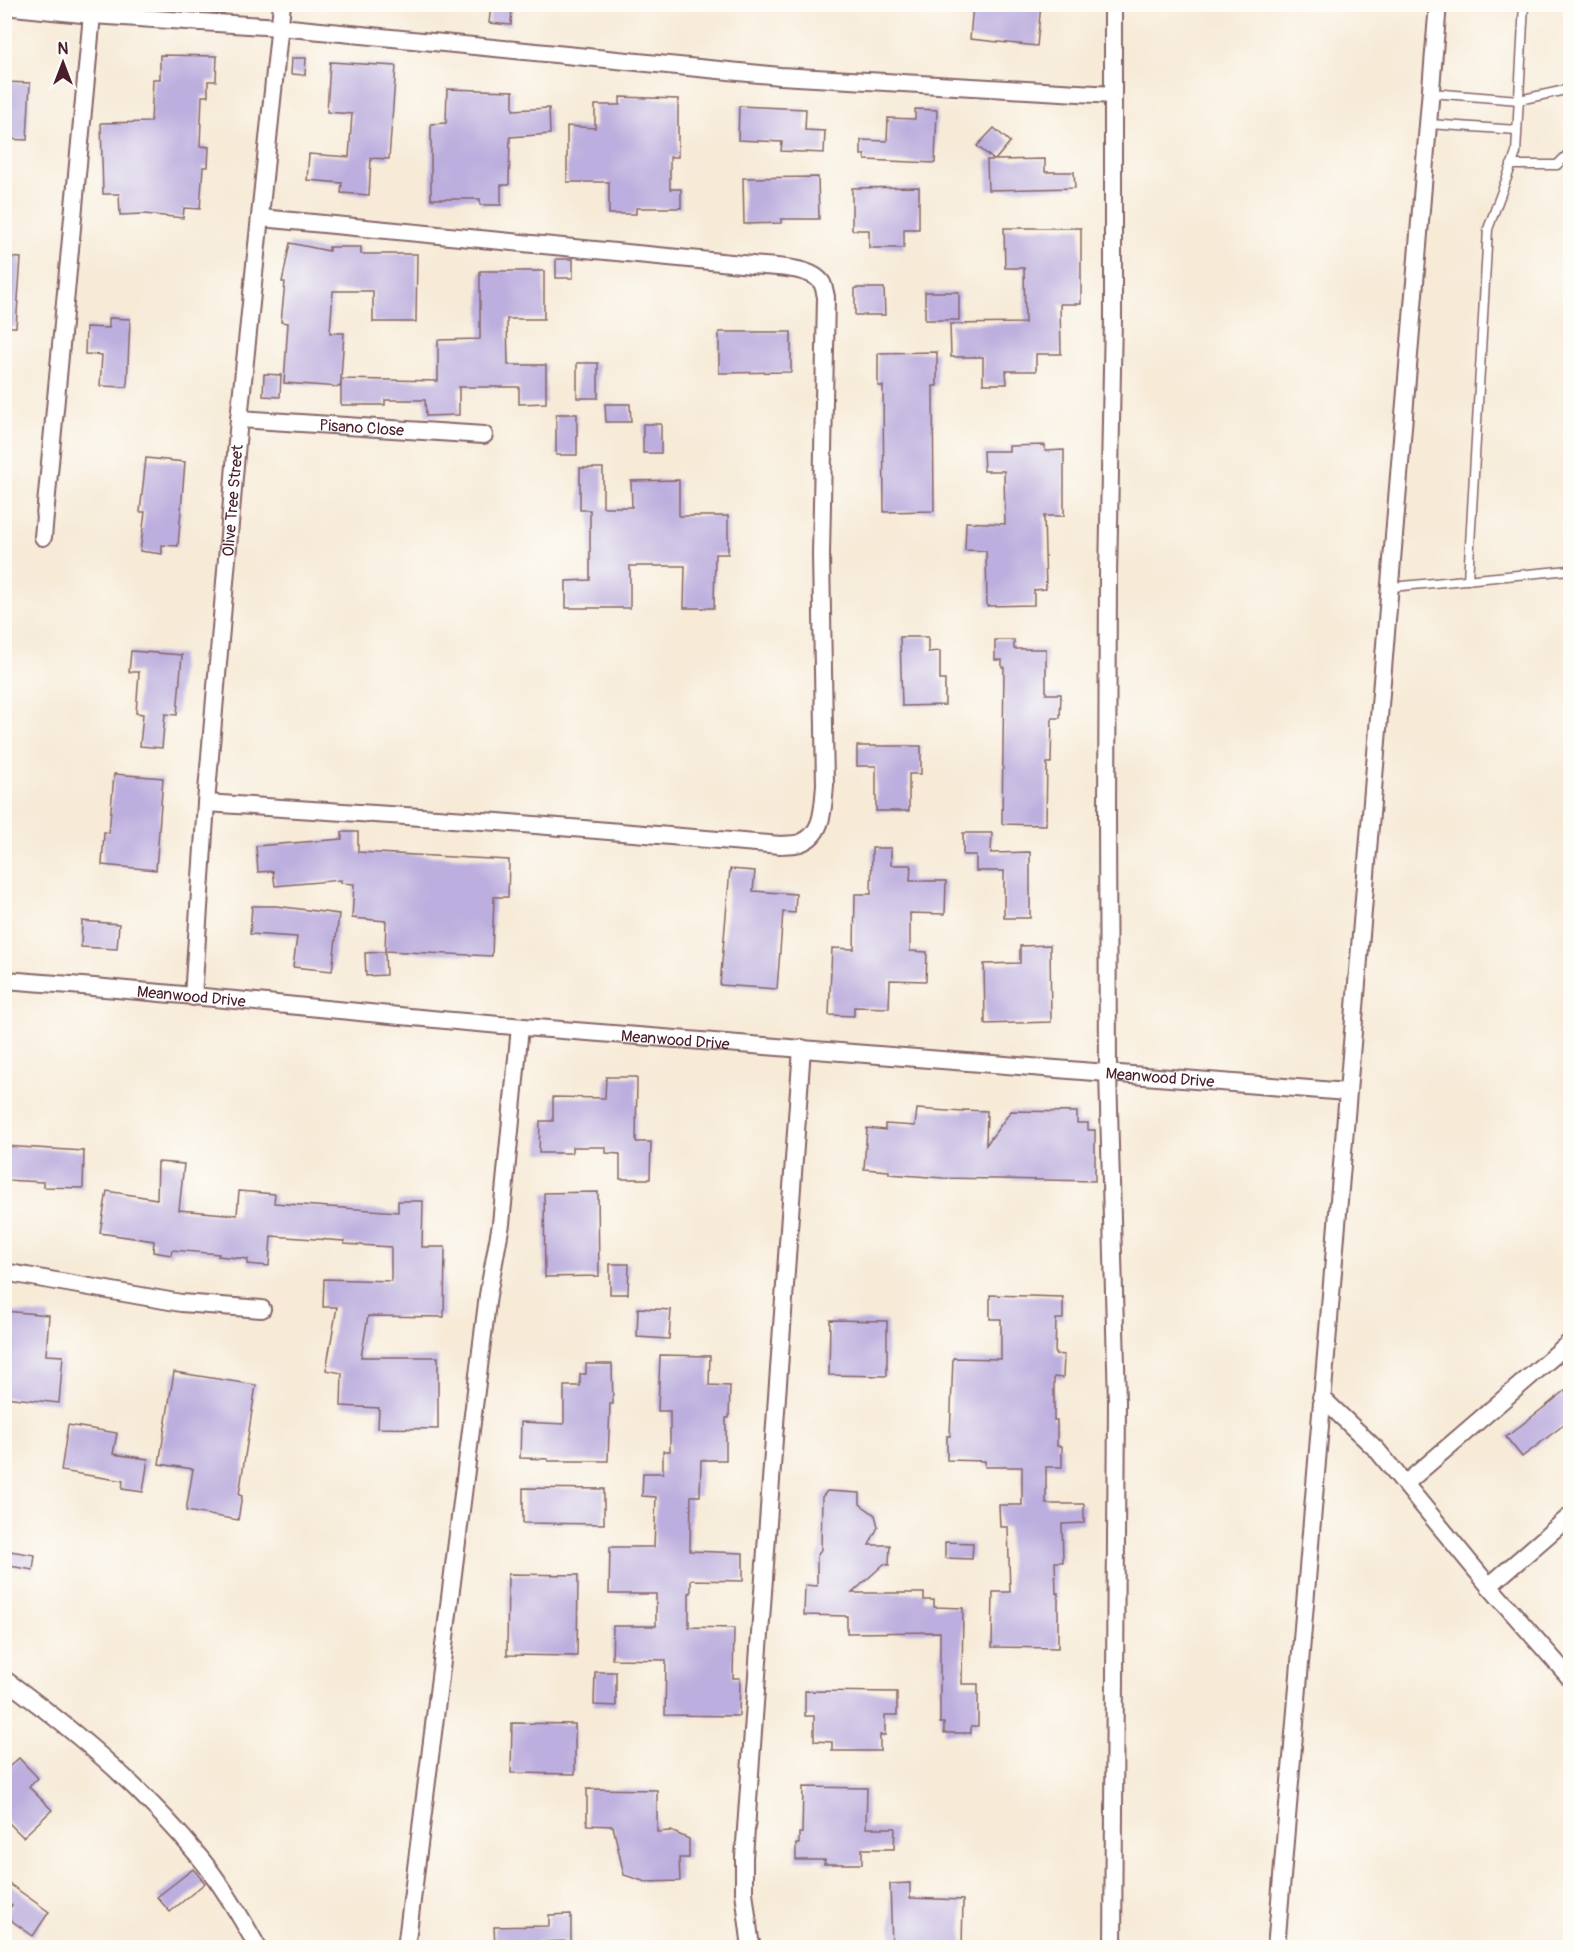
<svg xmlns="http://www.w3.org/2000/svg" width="1575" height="1952" viewBox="0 0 1575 1952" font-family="Pangolin,sans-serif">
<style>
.building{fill:#bcaede}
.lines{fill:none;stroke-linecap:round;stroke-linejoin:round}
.lane-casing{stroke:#876668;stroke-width:11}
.street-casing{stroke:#876668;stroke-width:20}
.lane{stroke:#fff;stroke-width:8}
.street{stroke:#fff;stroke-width:16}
.labels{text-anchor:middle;stroke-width:6;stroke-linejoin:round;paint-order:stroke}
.street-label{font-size:16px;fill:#4a1f2b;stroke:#fdfcf7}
</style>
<rect width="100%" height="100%" fill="#fdfcf7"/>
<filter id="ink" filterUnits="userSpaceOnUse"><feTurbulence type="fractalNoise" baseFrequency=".0167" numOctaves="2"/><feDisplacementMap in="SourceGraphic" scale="12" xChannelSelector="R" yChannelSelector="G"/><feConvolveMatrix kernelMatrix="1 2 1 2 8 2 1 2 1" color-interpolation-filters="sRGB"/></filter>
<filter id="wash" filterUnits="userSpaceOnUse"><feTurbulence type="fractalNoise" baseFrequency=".008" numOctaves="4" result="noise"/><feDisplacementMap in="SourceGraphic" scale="24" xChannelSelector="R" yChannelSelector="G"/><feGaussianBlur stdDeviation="1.35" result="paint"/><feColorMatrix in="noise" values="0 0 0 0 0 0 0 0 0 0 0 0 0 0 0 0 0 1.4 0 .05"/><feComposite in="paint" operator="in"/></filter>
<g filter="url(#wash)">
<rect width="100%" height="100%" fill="#f7ebd8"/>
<g id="blocks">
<g class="building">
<polygon points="973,4 1041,4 1037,46 970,39"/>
<polygon points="491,5 512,6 511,25 489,23"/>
<polygon points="160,55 217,56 216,81 208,81 208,96 202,96 200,146 209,147 208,167 203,167 200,209 184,208 183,218 144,214 120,215 119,194 103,194 101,123 151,122 153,79 160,79"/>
<polygon points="292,58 306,58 305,75 291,74"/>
<polygon points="330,62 396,66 389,159 371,158 369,195 341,193 342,183 307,180 309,154 349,157 352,114 327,112"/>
<polygon points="4,82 30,83 27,140 4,139"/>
<polygon points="447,89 513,91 513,110 549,108 550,134 510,137 509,185 501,185 501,205 480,205 480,199 431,199 431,124 446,123"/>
<polygon points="620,97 678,99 678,157 670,157 670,189 681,189 681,208 636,208 636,214 609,214 609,182 567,182 567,126 595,128 595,105 620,105"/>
<polygon points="739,106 806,109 805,130 825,131 824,153 781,151 782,142 738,140"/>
<polygon points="915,109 937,110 935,163 865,160 865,155 861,155 861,140 887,141 888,118 915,119"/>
<polygon points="994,128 1010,142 995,160 1045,159 1045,172 1074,172 1075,188 988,190 987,160 994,160 977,146"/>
<polygon points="818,177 819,219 781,219 781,223 744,224 743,178"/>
<polygon points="919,187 919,229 904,229 904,248 869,248 869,230 852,230 852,188"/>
<polygon points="1004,228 1081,228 1081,304 1060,304 1061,354 1036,354 1036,371 1006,371 1007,384 983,384 983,357 951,357 950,324 1025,323 1024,268 1005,268"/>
<polygon points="290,243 329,251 329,247 361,247 361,254 417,254 416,322 373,322 373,291 333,291 330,333 344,333 341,379 438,381 438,340 480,339 480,271 544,271 544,319 507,319 508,365 546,365 546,403 519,404 519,387 459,387 459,415 426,416 425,400 385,400 385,405 341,405 341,380 340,387 284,383 288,323 281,322 285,282 282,282"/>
<polygon points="4,257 21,258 16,327 4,327"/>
<rect x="556" y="259" width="17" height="19"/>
<polygon points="855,288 884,288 885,315 855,315"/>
<rect x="925" y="292" width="34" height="28"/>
<polygon points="109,318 130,319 127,387 100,386 102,355 85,354 86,327 109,328"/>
<polygon points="719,332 791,332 791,372 719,373"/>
<polygon points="937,352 937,386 933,386 934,511 884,512 883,386 878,386 878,353"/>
<rect x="577" y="363" width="21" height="35"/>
<polygon points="264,374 281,375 280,397 263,396"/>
<polygon points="605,404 630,404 631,422 606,422"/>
<rect x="556" y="414" width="21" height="41"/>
<rect x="643" y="424" width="18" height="29"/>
<polygon points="1045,445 1045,451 1064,450 1064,516 1044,516 1046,589 1034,590 1034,605 987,606 986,551 965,550 966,522 1005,524 1004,471 984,471 983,451 1009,451 1009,446"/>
<polygon points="146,458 185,462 178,546 162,545 162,554 140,551 145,512 140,512"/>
<polygon points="580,468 603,468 603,507 632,507 631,481 679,480 679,516 728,516 728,554 715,554 714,608 684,608 685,566 630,566 630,608 566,608 566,581 590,580 590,510 580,510"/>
<polygon points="900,637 928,637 928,652 940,651 940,680 945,680 945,705 902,706"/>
<polygon points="995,640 1014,640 1014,649 1046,649 1046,694 1061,694 1060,718 1052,718 1051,763 1047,763 1046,825 1002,824 1004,667 1002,667 1002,660 995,660"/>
<polygon points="131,651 182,655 177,715 165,714 162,748 140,746 143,714 136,713 139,672 129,672"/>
<polygon points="857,746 921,746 921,774 909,774 909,811 876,811 876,766 857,766"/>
<polygon points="114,774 163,778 156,870 102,865 104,832 109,833"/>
<polygon points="342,832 358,832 358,852 509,860 508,897 494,897 492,956 385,951 386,921 352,918 354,884 341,883 341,880 275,886 273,871 258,872 256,846 342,839"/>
<polygon points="963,833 992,833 991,853 1030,852 1030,918 1004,918 1004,871 976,871 976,855 963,855"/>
<polygon points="872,848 891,848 891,865 911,865 910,881 946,881 945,914 910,913 910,951 927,952 926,981 890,980 889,1008 854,1007 854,1016 829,1015 832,948 854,949 855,894 871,894"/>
<polygon points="730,869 755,871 753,891 796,894 795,913 783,912 777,989 720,985"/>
<polygon points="252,906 276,906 339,914 332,971 293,967 297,937 250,934"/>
<polygon points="82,921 119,924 117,949 81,947"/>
<polygon points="1050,945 1051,1022 985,1024 984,964 1020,963 1020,946"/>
<polygon points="385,952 386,975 366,976 365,953"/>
<polygon points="606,1077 637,1077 636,1142 651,1142 650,1179 620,1179 620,1154 606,1153 606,1147 572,1147 572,1153 539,1153 540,1121 553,1121 553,1097 605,1098"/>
<polygon points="917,1109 963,1112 963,1110 987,1111 986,1145 1011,1111 1077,1112 1077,1123 1088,1123 1088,1130 1095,1130 1095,1181 943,1178 889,1174 889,1171 864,1169 867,1128 885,1130 885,1124 915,1126"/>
<polygon points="4,1146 84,1151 83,1188 43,1187 43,1182 4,1180"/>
<polygon points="158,1162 184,1164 179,1210 237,1215 239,1191 275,1194 274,1203 398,1212 398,1201 423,1201 422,1247 445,1247 444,1317 368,1316 361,1357 438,1357 438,1429 378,1428 379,1408 341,1406 342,1373 326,1370 337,1307 323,1307 324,1279 391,1281 391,1247 344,1244 344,1241 271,1236 269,1266 247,1264 248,1259 218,1256 219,1254 172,1250 171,1255 153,1252 154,1241 100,1233 107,1191 157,1199"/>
<polygon points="598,1192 599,1276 545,1277 544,1193"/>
<polygon points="610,1264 629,1264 628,1294 610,1294"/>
<polygon points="990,1295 1063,1297 1063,1319 1056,1319 1055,1354 1064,1355 1063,1378 1054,1377 1054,1420 1057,1420 1057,1446 1062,1446 1062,1467 1046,1467 1046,1504 1084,1504 1084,1523 1062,1524 1063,1562 1055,1562 1056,1593 1058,1593 1058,1648 992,1647 993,1592 1010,1592 1008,1527 1000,1527 999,1505 1022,1505 1022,1467 985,1467 985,1461 947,1460 947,1436 950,1436 953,1358 1001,1359 1001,1319 990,1319"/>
<polygon points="638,1308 671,1310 669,1339 637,1337"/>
<polygon points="4,1311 49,1315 46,1355 63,1356 59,1403 4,1397"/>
<polygon points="830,1320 887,1321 887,1376 829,1375"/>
<polygon points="660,1355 710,1356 709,1385 730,1386 729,1418 726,1418 726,1460 701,1460 700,1496 691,1496 690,1551 743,1553 743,1581 691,1580 691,1593 689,1593 689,1627 734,1628 733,1678 740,1678 739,1716 665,1715 666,1660 612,1659 613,1626 656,1626 656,1594 609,1594 610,1547 654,1547 656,1497 642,1496 643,1473 663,1473 663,1451 670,1451 670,1411 658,1411"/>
<polygon points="586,1364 612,1364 613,1404 610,1404 608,1461 548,1461 548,1459 520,1458 521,1422 564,1424 564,1386 580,1386 580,1374 586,1374"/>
<polygon points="174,1372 256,1385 239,1495 242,1496 238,1520 186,1511 193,1469 159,1464"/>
<polygon points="1570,1387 1570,1420 1522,1457 1506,1437"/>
<polygon points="68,1425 117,1433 113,1454 148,1459 143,1492 122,1489 123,1481 61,1471"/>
<polygon points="523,1488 604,1489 604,1524 523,1523"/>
<polygon points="827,1491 860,1493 860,1504 875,1515 878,1527 869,1545 890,1545 889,1565 884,1564 852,1593 924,1593 924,1600 934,1600 934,1607 963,1608 962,1684 978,1684 978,1726 971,1726 971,1733 944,1733 944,1723 940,1723 940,1632 847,1633 847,1616 804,1615 805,1585 817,1586 817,1557 821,1549 822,1497"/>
<polygon points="945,1542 973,1543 972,1559 945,1558"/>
<polygon points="4,1550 35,1555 33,1570 4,1565"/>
<polygon points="508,1574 578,1575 577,1656 507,1655"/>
<polygon points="595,1672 616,1672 616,1706 594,1705"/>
<polygon points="805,1691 897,1692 897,1715 885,1715 885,1735 880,1735 880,1751 832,1751 832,1742 814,1741 814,1716 805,1716"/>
<polygon points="512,1723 575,1724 575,1774 511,1773"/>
<polygon points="19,1758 38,1778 29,1787 52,1810 23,1837 4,1818 4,1771"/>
<polygon points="803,1787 867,1788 866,1828 895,1828 894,1849 862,1849 862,1864 824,1864 825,1860 796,1860 796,1844 799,1844 799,1833 802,1833"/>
<polygon points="587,1789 657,1790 657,1832 671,1831 689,1839 689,1858 679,1858 680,1881 646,1882 624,1875 613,1826 587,1825"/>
<polygon points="193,1869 205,1883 170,1912 157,1897"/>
<polygon points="4,1880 49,1912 33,1936 5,1916 12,1905 4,1899"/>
<polygon points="910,1883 910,1898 963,1900 962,1947 892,1947 890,1884"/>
<polygon points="571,1914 571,1941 536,1942 536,1947 495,1947 494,1927 549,1926 549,1915"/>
</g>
</g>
</g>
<g filter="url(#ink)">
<use href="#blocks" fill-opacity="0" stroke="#876668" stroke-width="1.5"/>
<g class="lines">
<defs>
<g id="lane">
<polyline points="1431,93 1519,100 1570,89"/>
<polyline points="1429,124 1517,130"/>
<polyline points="1511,165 1557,165 1570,152"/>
<polyline points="1468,580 1488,229 1516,153 1524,4"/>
<polyline points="1392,587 1570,570"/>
</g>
<g id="street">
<polyline points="1113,4 1113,318 1108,576 1107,815 1108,1072 1117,1402 1113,1948"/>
<polyline points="4,6 92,15 280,27 780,76 1113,95"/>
<path id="s1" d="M239 419 484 435"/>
<polyline points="43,537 93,4"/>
<path d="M206 803 498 822 781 845C787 844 795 845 800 843 824 835 823 806 825 785L821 555 826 297C825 292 824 287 822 283 811 266 770 267 752 265L261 218"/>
<path id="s2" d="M4 980C178 992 350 1013 524 1027 798 1050 1073 1069 1347 1092"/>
<path id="s3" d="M193 997 206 803 239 419 282 4"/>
<polyline points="4,1272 181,1303 262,1309"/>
<polyline points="1321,1397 1377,1450 1489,1586 1570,1678"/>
<polyline points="1405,1484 1570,1342"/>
<polyline points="1489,1586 1570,1516"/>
<path d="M4 1679C76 1731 145 1790 201 1859 223 1886 241 1917 258 1948"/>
<polyline points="406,1948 488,1295 501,1224 520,1027"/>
<polyline points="753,1948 750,1940 744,1892 744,1857 802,1048"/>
<path d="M1276 1948C1329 1300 1388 652 1438 4"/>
</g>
</defs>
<use href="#lane" class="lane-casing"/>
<use href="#street" class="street-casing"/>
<use href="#lane" class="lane"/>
<use href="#street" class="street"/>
</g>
</g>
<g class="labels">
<g class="street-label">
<text dy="6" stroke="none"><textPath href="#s1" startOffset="123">Pisano Close</textPath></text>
<text dy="6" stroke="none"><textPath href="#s3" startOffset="498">Olive Tree Street</textPath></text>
<text dy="6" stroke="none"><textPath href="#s2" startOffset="188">Meanwood Drive</textPath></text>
<text dy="6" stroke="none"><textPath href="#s2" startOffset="674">Meanwood Drive</textPath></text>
<text dy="6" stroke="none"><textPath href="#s2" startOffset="1160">Meanwood Drive</textPath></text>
</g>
</g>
<rect width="1575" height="1952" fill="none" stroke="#fdfcf7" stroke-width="24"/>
<g transform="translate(63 63)" stroke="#fdfcf7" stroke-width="4.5" paint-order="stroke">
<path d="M0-4.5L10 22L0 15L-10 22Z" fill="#4a1f2b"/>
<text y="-9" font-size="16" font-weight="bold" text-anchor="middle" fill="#4a1f2b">N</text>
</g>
</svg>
